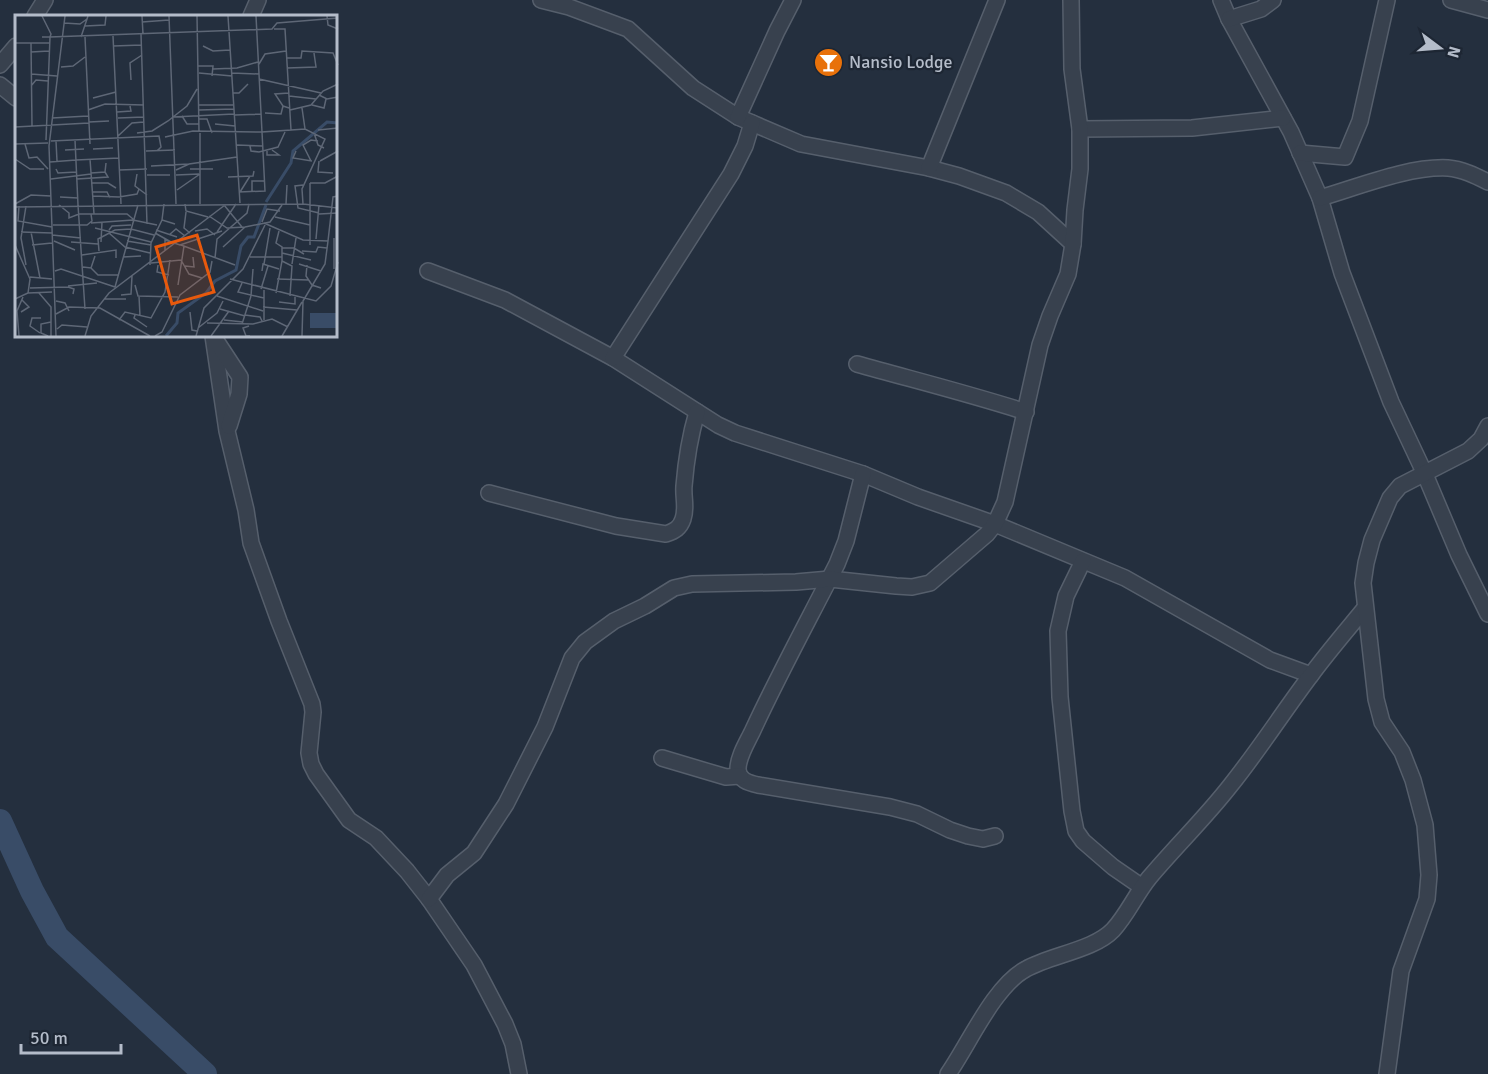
<svg xmlns="http://www.w3.org/2000/svg" width="1488" height="1074" viewBox="0 0 1488 1074" font-family="Signika,sans-serif">
<style>
.lines{fill:none;stroke-linecap:round;stroke-linejoin:round}
.river{stroke:#394c67;stroke-width:24}
.street-casing{stroke:#565f6c;stroke-width:18}
.street{stroke:#38414e;stroke-width:15}
.labels{text-anchor:middle;stroke-width:4.5;stroke-linejoin:round;paint-order:stroke}
.poi-label{font-size:18px;fill:#b4bcc9;stroke:#1d2633;text-anchor:start}
.inset-river{fill:none;stroke:#394c67;stroke-width:3}
.inset-road{fill:none;stroke:#5e6776;stroke-width:1.5}
.view{fill:#e8590c;fill-opacity:0.15;stroke:#e8590c;stroke-width:3}
.inset-edge{fill:none;stroke:#b4bcc9;stroke-width:3}
</style>
<rect width="100%" height="100%" fill="#242f3e"/>
<g class="lines">
<polyline class="river" points="0,821 32,891 57,937 205,1074"/>
<defs>
<g id="street">
<polyline points="541,0 569,7 628,29 693,88 738,117 801,144 929,168 959,176 1006,193 1038,212 1073,244"/>
<polyline points="1221,0 1229,19 1291,132 1320,198 1342,273 1391,402 1424,472 1459,555 1488,614"/>
<polyline points="1451,0 1488,10"/>
<polyline points="35,16 45,0"/>
<polyline points="251,16 258,0"/>
<polyline points="1229,19 1261,9 1273,0"/>
<polyline points="0,65 16,46"/>
<polyline points="0,85 16,98"/>
<polyline points="738,117 777,31 793,0"/>
<polyline points="1080,129 1192,128 1283,118"/>
<polyline points="1300,153 1345,157 1360,121 1387,0"/>
<polyline points="929,168 997,0"/>
<path d="M1320 198C1358 187 1409 166 1448 168 1462 169 1476 176 1488 182"/>
<polyline points="428,271 505,300 613,358 718,425 735,433 863,474 918,497 995,524 1125,578 1270,660 1311,675"/>
<polyline points="213,336 227,431 246,510 251,543 279,621 312,704 313,712 309,753 311,764 316,774 349,820 376,838 407,871 429,899 474,965 505,1024 513,1044 519,1074"/>
<polyline points="217,342 240,377 239,394 229,426"/>
<polyline points="613,358 731,174 745,146 752,123"/>
<path d="M857 364C914 380 970 394 1026 412"/>
<path d="M863 474 846 541 837 564C809 619 779 674 753 730 748 741 738 756 738 769 738 780 749 783 758 785L890 807 917 814 950 830 968 836 983 839 995 836"/>
<path d="M489 493 616 526 666 534C675 531 680 528 683 519 687 507 683 498 684 486 686 461 690 436 697 412"/>
<polyline points="1083,561 1066,596 1058,631 1060,697 1072,811 1076,831 1083,841 1113,867 1142,887"/>
<polyline points="662,758 726,777 740,776"/>
<polyline points="429,899 447,875 474,853 506,804 545,727 572,658 585,642 614,621 645,606 674,588 692,584 796,582 830,579 896,586 912,587 930,583 987,534 995,524 1005,502 1040,345 1050,316 1068,274 1073,244 1075,210 1080,169 1080,129 1072,69 1071,0"/>
<path d="M948 1074C969 1044 994 986 1026 969 1051 955 1094 950 1113 930 1127 915 1136 894 1149 878 1176 846 1205 818 1230 786 1259 750 1283 712 1311 675 1328 652 1347 630 1365 608"/>
<polyline points="1387,1074 1401,971 1427,899 1429,875 1425,825 1413,780 1402,752 1382,722 1376,699 1363,583 1366,563 1372,540 1390,498 1400,486 1468,451 1481,439 1488,426"/>
</g>
</defs>
<use href="#street" class="street-casing"/>
<use href="#street" class="street"/>
</g>
<defs>
<symbol id="bar-disc" viewBox="-11 -11 22 22"><circle r="9.5" fill="#e8710a" stroke="#1d2633"/><path d="M-6-5H6L.8 .8V4.5H3.5V6h-7V4.5H-.8V.8Z" fill="#fff"/></symbol>
</defs>
<g fill-rule="evenodd">
<use href="#bar-disc" x="812" y="46" width="33" height="33"/>
</g>
<g class="labels">
<g class="poi-label">
<text x="849" y="68">Nansio Lodge</text>
</g>
</g>
<g transform="translate(15 15)">
<rect width="322" height="322" fill="#242f3e"/>
<path d="M295 298H322V313H295Z" fill="#394c67"/>
<path class="inset-river" d="M251 187 276 148 278 136 312 107 323 108M151 321 162 308 163 298 191 278 200 266 221 255 226 231 233 222H239L251 190"/>
<path class="inset-road" d="M27 1 36 19 35 22H27M127 1 128 19M154 1 161 189M182 1 184 117M213 1 225 188M312 1 313 10 323 14M127 7 154 5M49 8 65 9 72 4M70 11 90 10 91 1M126 19 132 209M98 21 106 189M66 22 73 1M70 22 75 129M0 28H35M16 28 17 111M98 31 127 30M188 31 198 36 215 35M16 37 34 36M272 43H286L287 36 318 38 323 50M244 49 250 39 271 36M183 51H198L197 61M46 52 58 51 70 42M272 53 301 52 299 38M198 54 222 53 243 47M184 58 217 61M217 58 244 59M16 59 42 61M244 64 306 78M116 65 115 48 127 40M16 71 21 65 33 66M218 78H224L233 69M304 80 312 84 323 82M274 81 301 84M78 83 101 77M184 90H219M297 90 309 93 311 84M268 91 260 79 274 78M287 93 290 114M73 95 90 89 129 90M184 95 219 94M275 95 296 90 308 76 323 69M102 97 116 96 115 91M250 98 266 99 268 91 274 93M220 100 246 99M167 101 172 109H184M158 102 219 99M37 103 73 101M103 103 129 102M184 104H192L197 118M74 107 94 106M200 109 220 111M0 112 74 108M303 115 323 113M122 118 137 116 153 106 172 91 182 74M185 118V189M299 118 303 130 309 133M103 121 117 108 129 107M150 122 178 116 247 117 241 1M31 125 35 22 257 14 262 8 323 3M60 125 63 190M36 126 144 121 146 132 142 136M41 126 42 146M0 129 33 128M10 129 14 143 22 142 33 154M222 130 248 131M235 131 236 136 244 137 263 132 270 117M78 134 98 133M50 135 69 134M131 136 160 135M252 136V140H264L257 135M281 136 278 143 297 146M0 144 15 154H29M75 144 79 199M61 145 104 143M296 146 288 130 296 125 303 126M304 146 303 157 318 158M305 146 323 136M35 147 61 145M136 151 174 149M41 154 43 158 62 157M175 154H198M104 155 132 154M161 155 174 149 222 142M76 158 90 157 91 148M122 159 120 171 132 180M132 160H155M161 160 184 159M213 162 238 161 239 156M36 164 76 159M62 164 93 162 90 157M77 168H93L101 173M295 168H310L323 161M288 170 280 171 283 193 304 198M162 175 185 159M78 177H92L95 183M224 177 250 176 247 117 276 115 270 14H259M225 177 235 161M237 177V166H250M78 181 104 182 122 179 124 174M45 182 63 183M0 189 16 180 36 181M149 189 147 205 160 209M170 189 171 196 193 202M271 189 272 170M288 189 323 193M44 190 54 198V203L64 199M63 190 70 294M209 190 227 212M4 191 3 206 37 212M0 192 288 189 287 174 310 124 290 114 276 115M171 197 169 213 175 218M64 199H112L118 204M304 199 323 198M194 201 212 213 230 212 255 207 267 190M260 202 295 210M118 205 142 210M247 207 252 194 265 196M76 208 118 205M249 208 288 225 313 226 310 249 288 286 287 321M38 210H72L77 206 76 199M80 213 136 227M94 215 97 211 116 210M141 215 162 222M180 216 192 214 200 220M6 217 37 218M16 217 25 263M202 217 221 189M94 218 110 232 135 238M140 218 156 227M37 220 66 223M154 220 161 214 170 221M319 223V254M301 224 304 190M39 226 60 235M112 226 136 230M313 226 318 182 323 181M56 227 83 229M86 227 87 207M0 230 15 264 13 278 0 284M17 230 37 228M166 230 220 250M295 230V168M208 232 230 212M267 233H279L289 239M84 236 83 224 100 215 116 214 139 220M150 236V225L165 230 207 216M287 236 301 237 303 232 312 233M267 238 296 245M67 240 101 235V243M108 242 126 241M235 242H267M200 243 202 224 232 198 234 189M267 246 277 251 275 281M136 248 166 245 174 259 187 263M249 249 255 213M277 249 281 223M284 249 306 256M11 250 6 223 11 191M135 250 136 228 147 205M143 250 142 257 154 260M292 250 291 261 297 270 306 273M170 251 179 252 178 242M68 252 76 253 80 241M76 253 83 260H103M40 256 46 254 100 272M247 256 248 249 264 254M15 262 37 264M215 264 301 286 316 271 323 247M262 264 294 265M227 268 223 277 249 283M120 270 123 281 163 282M163 270 169 231M53 271 82 268M100 272 123 190M15 273 53 272 59 274 58 279M246 274 253 251M13 278 37 277M24 278 36 292V321M261 278 267 246V232L261 228 264 216M106 280 116 279 117 261M124 281 125 301M202 281 248 296M236 281 238 254M89 284H111M41 286 50 288 54 296M264 287 280 289V282M248 292 282 295M205 294 230 301M6 297 14 292 7 285M175 297 177 315 182 316M41 299 54 292 85 293 135 321M120 300 119 303 132 312M230 300 245 302 247 306M104 305 110 297 136 303 150 277 155 245M209 305 228 307M249 305V275M192 308 238 309 257 304 273 312M227 309 236 281M234 311 228 313 231 321H235M183 313 202 298 208 286M42 314 47 310 72 312M25 318 15 311 17 303H26M4 321 2 296 8 282M33 321 26 318V309L36 307M41 321 34 131 50 1M70 321 76 301 94 278 210 190M140 321 147 317 165 280 195 257 197 246M181 321 189 293 228 254 250 210M196 321 214 296M267 321 287 287"/>
<path class="view" d="M182 220 199 277 157 289 141 232Z"/>
<rect width="322" height="322" class="inset-edge"/>
</g>
<g transform="translate(1440 48) rotate(106)" stroke="#1d2633" stroke-width="4.5" paint-order="stroke">
<path d="M0-4.5L10 22L0 15L-10 22Z" fill="#b4bcc9"/>
<text y="-9" font-size="16" font-weight="bold" text-anchor="middle" fill="#b4bcc9">N</text>
</g>
<path d="M21 1044v9h100v-9" fill="none" stroke="#b4bcc9" stroke-width="3"/>
<text x="30" y="1044" font-size="18" fill="#b4bcc9" stroke="#1d2633" stroke-width="4.5" paint-order="stroke">50 m</text>
</svg>
